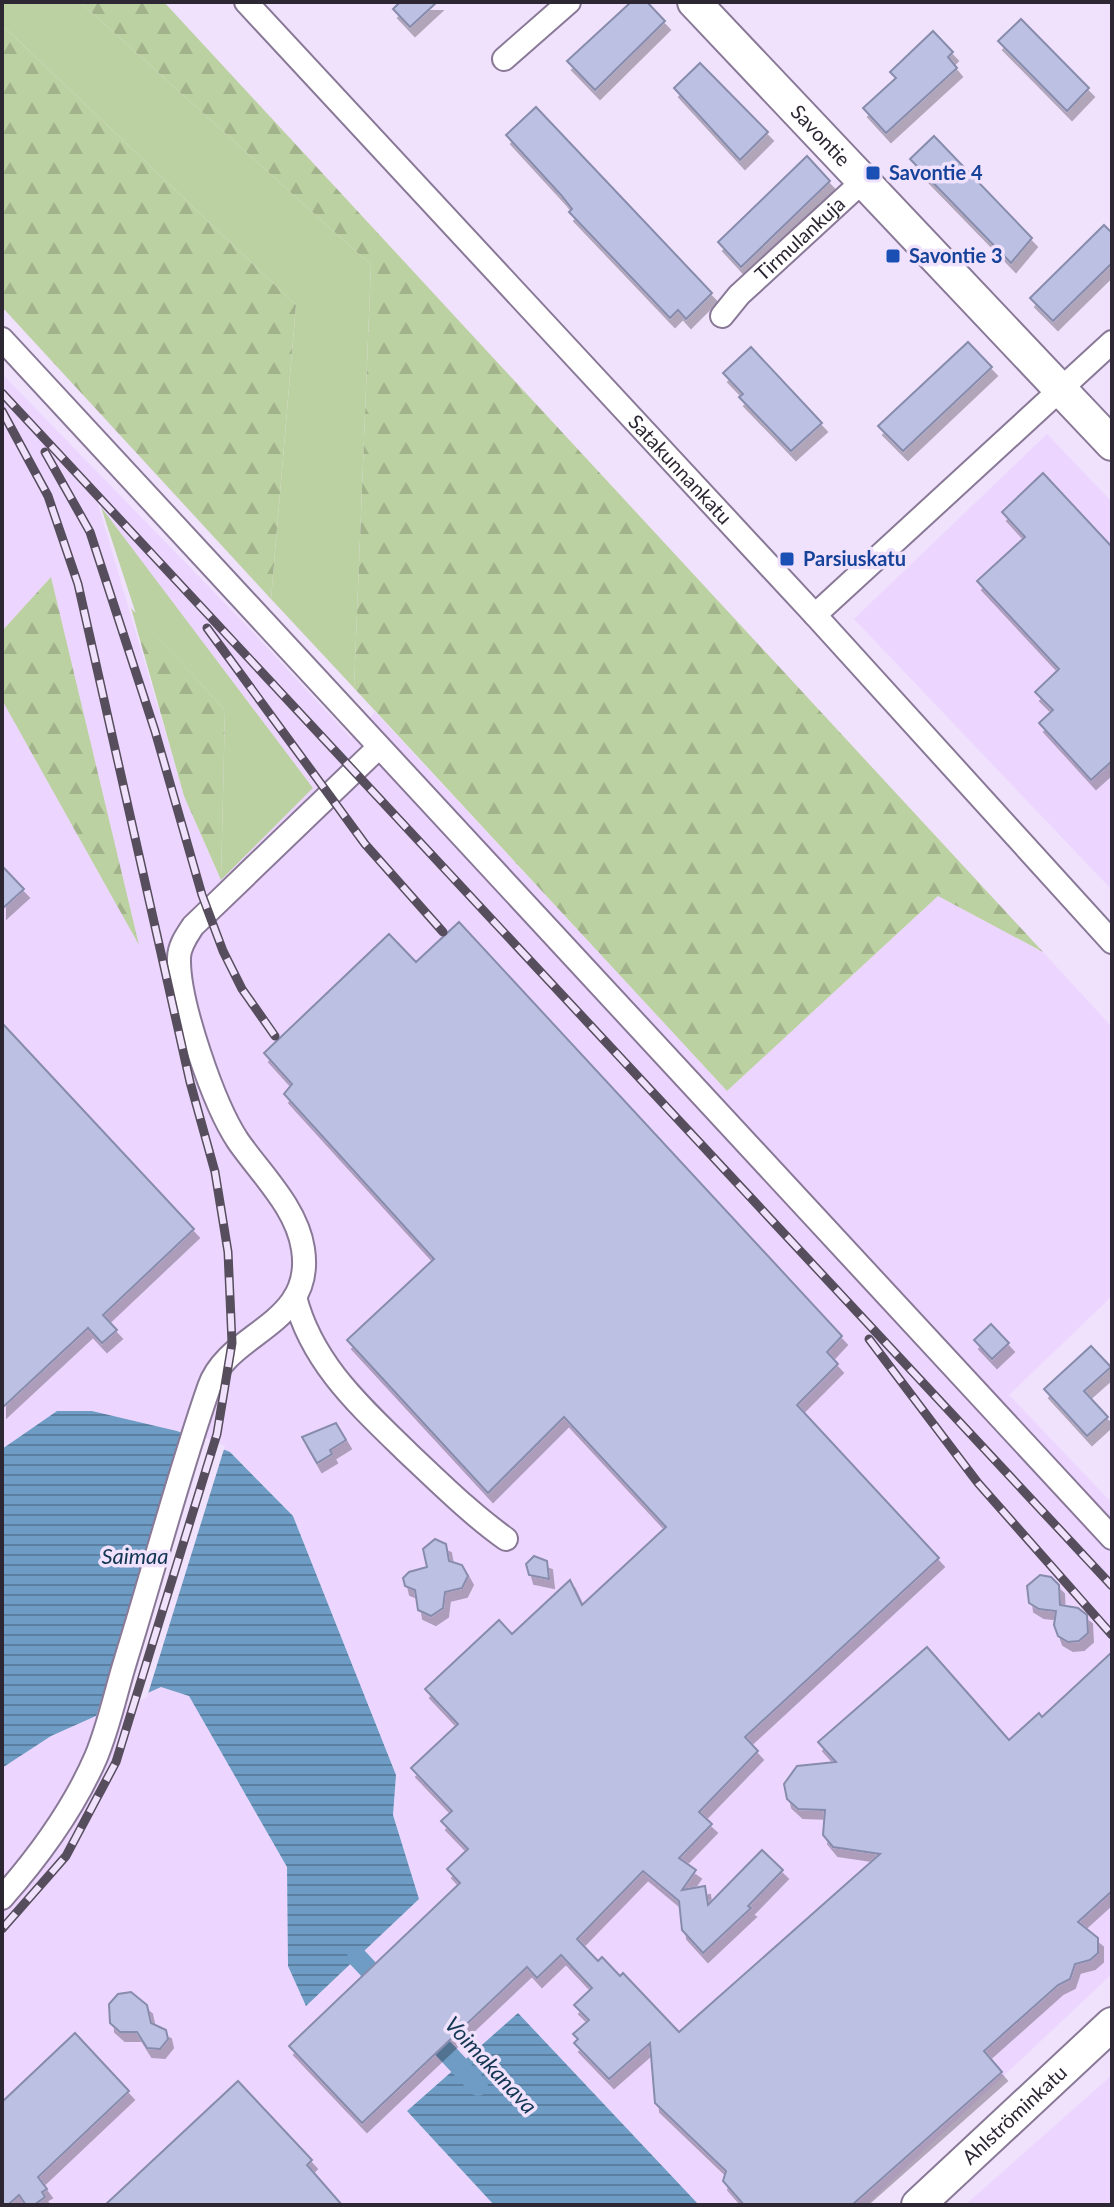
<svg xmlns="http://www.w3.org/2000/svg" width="1114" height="2207" viewBox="0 0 1114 2207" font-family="Lato,sans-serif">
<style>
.built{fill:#ecd6ff;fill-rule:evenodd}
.green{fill:#bcd1a2}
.forest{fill:url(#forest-firs)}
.water{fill:url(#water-rules)}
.pier{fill:#f0e1fc}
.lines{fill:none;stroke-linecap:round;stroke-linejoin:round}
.canal{stroke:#6e9cc4;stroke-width:20}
.building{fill:#bcc0e3;stroke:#888cac;stroke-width:2;filter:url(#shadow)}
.street-casing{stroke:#897997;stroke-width:26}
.secondary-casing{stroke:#897997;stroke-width:36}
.street{stroke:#fff;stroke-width:22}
.secondary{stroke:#fff;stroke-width:32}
.rail-casing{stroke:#564d5d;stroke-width:9}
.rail{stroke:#f0e1fc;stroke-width:6;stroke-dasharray:18;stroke-linecap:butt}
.transit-dot{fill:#1a4fb4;stroke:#f0e1fc;stroke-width:3}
.labels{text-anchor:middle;stroke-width:7;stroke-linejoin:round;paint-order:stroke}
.street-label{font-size:20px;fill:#2d2633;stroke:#f0e1fc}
.transit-label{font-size:20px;font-weight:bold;fill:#164399;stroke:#f0e1fc;text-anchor:start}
.water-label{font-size:22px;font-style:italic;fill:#123652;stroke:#f0e1fc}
</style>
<defs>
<pattern id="forest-firs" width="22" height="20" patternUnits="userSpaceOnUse" patternTransform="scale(2)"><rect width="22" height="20" fill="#bcd1a2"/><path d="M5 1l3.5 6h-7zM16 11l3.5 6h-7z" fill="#a2b38c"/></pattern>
<pattern id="water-rules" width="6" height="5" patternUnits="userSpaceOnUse" patternTransform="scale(2)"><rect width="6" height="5" fill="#6e9cc4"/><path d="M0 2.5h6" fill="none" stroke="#5b7fa0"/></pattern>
<filter id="shadow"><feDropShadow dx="5" dy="9" stdDeviation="0" flood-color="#0004"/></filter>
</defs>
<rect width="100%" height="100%" fill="#f0e1fc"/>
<g class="built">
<path d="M2 374 250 629 351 738 375 712 727 1091 938 896 1043 952 1112 1027V1296L1009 1395 1112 1503V1974L866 2205H699L518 2013 407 2111 494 2205H2V1768L51 1736 161 1686 189 1696 287 1867 289 1915 418 1899 393 1815 396 1775 293 1516 230 1452 177 1431 92 1411H57L2 1449V700L137 941 50 578 2 631ZM98 504 313 788 221 880 184 796Z"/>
<polygon points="1047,434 1112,502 1112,890 854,619"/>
<polygon points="1112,2075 1112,2205 965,2205"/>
</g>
<g class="green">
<polygon points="2,2 80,2 371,265 354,688 271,599 296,305 2,25"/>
<polygon points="101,507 313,788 221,880 225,710 136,614"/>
</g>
<g class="forest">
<polygon points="80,2 164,2 1043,952 938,896 727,1091 354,688 371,265"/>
<polygon points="2,25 296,305 271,599 2,307"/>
<polygon points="51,577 139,945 2,700 2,631"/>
<polygon points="131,608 225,710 221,880 184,796"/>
</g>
<g class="water">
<polygon points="57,1411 92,1411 177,1431 230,1452 293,1516 396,1775 393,1815 419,1899 306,2006 288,1966 287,1867 189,1696 161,1687 51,1736 2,1768 2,1449"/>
<polygon points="518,2013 699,2205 494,2205 407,2111"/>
</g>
<polygon class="pier" points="186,1430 225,1446 147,1697 95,1720"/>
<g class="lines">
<g class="canal">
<polyline points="357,1957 387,1989"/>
<polyline points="423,2027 478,2086"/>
</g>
</g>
<g class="building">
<polygon points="400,2 437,2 410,27 393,9"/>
<polygon points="631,2 647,2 665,21 595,90 567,61"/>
<polygon points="1021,19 1089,88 1067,111 998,41"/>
<polygon points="933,31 953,52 948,57 957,68 886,133 863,108 896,78 890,72"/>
<polygon points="700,63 768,132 740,160 674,88"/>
<polygon points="536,107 712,293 686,319 678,310 670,318 569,212 572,209 561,195 506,135"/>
<polygon points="934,136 1032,238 1011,263 910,159"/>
<polygon points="807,156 830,181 741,267 718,242"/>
<polygon points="1104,225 1112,233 1112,263 1053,321 1030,298"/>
<polygon points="968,342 992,367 903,451 878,426"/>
<polygon points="751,347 822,423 791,451 739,397 743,394 723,373"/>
<polygon points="1043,473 1112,547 1112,761 1091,780 1039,723 1053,710 1035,692 1059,669 977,581 1025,537 1002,512"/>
<polygon points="2,866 24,889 2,909"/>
<polygon points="459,922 842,1336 827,1352 838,1364 797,1405 939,1558 745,1737 758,1751 699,1812 712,1824 679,1858 696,1870 682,1890 705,1886 708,1905 762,1850 783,1870 748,1906 751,1908 703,1953 682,1930 679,1901 643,1871 577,1939 598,1961 602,1957 620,1976 623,1973 679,2032 880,1854 833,1847 823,1835 825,1810 798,1809 787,1799 784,1784 797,1766 836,1762 818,1742 927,1647 1009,1740 1039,1713 1042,1717 1112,1652 1112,1891 1078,1922 1098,1938 1098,1953 1090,1960 1075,1964 1070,1979 1058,1985 984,2051 1002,2072 852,2205 744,2205 723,2181 726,2171 655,2103 650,2043 609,2079 574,2043 578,2039 573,2034 589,2020 574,2005 592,1988 561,1955 537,1978 527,1967 362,2123 289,2046 460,1883 447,1869 468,1849 441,1821 452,1811 411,1768 458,1724 425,1689 499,1620 512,1634 570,1580 582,1605 666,1527 564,1417 488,1493 347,1340 434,1259 284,1094 292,1084 264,1053 389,934 416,962"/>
<polygon points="2,1023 194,1229 103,1315 117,1330 102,1343 88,1328 2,1408"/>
<polygon points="991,1324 1009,1343 992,1359 974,1340"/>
<polygon points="1091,1346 1111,1367 1084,1391 1108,1417 1087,1436 1044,1389"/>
<polygon points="336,1423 346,1440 330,1450 332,1454 317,1463 302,1437"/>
<polygon points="435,1539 446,1544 449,1561 462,1565 468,1576 462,1588 445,1592 443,1608 431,1616 418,1610 415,1590 405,1586 403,1578 409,1572 427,1567 423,1549"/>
<polygon points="534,1556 547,1561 549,1579 529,1575 526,1564"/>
<polygon points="1040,1575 1051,1577 1059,1585 1060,1605 1078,1608 1087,1615 1088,1633 1079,1641 1068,1642 1058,1636 1054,1625 1056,1611 1039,1609 1029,1603 1027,1586"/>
<polygon points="131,1992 147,2005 151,2023 166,2030 168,2039 160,2049 147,2048 137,2032 120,2032 110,2023 109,2004 118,1994"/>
<polygon points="75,2033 129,2091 38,2177 47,2189 42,2192 45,2197 34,2205 26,2205 19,2195 8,2205 2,2205 2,2102"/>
<polygon points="238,2081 312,2160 307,2165 342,2205 105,2205"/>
</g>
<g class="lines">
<defs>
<g id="street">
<path id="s1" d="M246 2 815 615 1112 942"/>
<polyline points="504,59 569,2"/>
<path id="s2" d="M722 316 739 295 862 182"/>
<polyline points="2,339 1112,1538"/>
<polyline points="815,615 1112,342"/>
<path d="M295 1297C312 1364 361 1407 409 1454 441 1484 471 1514 506 1539"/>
<path d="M2 1898C40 1855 73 1810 96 1757 109 1726 116 1691 126 1659 154 1569 178 1476 209 1387 228 1331 315 1326 303 1249 297 1208 261 1174 238 1141 214 1105 178 1002 179 958 179 946 187 935 193 926L378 748"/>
</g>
<g id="secondary">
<path id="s3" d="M694 2 1112 444"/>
<path id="s4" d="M918 2205 1112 2024"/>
</g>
</defs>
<use href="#street" class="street-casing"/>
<use href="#secondary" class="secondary-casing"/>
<use href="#street" class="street"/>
<use href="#secondary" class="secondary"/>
<defs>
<g id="rail">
<polyline points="2,393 1112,1586"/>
<polyline points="2,411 48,496 78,584 190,1082 215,1172 228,1252 232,1343 217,1434 116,1762 66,1856 2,1929"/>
<polyline points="45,452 90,532 155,731 202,895 223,951 242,989 275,1036"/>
<polyline points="207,628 365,844 443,932"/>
<polyline points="869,1339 978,1483 1112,1635"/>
</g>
</defs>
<use href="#rail" class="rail-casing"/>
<use href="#rail" class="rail"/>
</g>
<g class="transit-dot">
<rect x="865" y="165" width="16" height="16" rx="4"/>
<rect x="885" y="248" width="16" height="16" rx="4"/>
<rect x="779" y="551" width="16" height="16" rx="4"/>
</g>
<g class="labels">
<g class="street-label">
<text dy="7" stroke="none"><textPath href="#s3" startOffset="184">Savontie</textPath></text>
<text dy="7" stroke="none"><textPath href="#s2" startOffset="110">Tirmulankuja</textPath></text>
<text dy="7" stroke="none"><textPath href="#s1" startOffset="638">Satakunnankatu</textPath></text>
<text dy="7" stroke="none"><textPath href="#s4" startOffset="132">Ahlströminkatu</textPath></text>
</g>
<g class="transit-label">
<text x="889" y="180">Savontie 4</text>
<text x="909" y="263">Savontie 3</text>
<text x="803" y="566">Parsiuskatu</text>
</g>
<g class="water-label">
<text x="135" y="1564">Saimaa</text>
<text transform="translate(491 2065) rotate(47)" y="8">Voimakanava</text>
</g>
</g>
<rect width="1114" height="2207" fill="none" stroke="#2d2633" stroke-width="8"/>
</svg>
